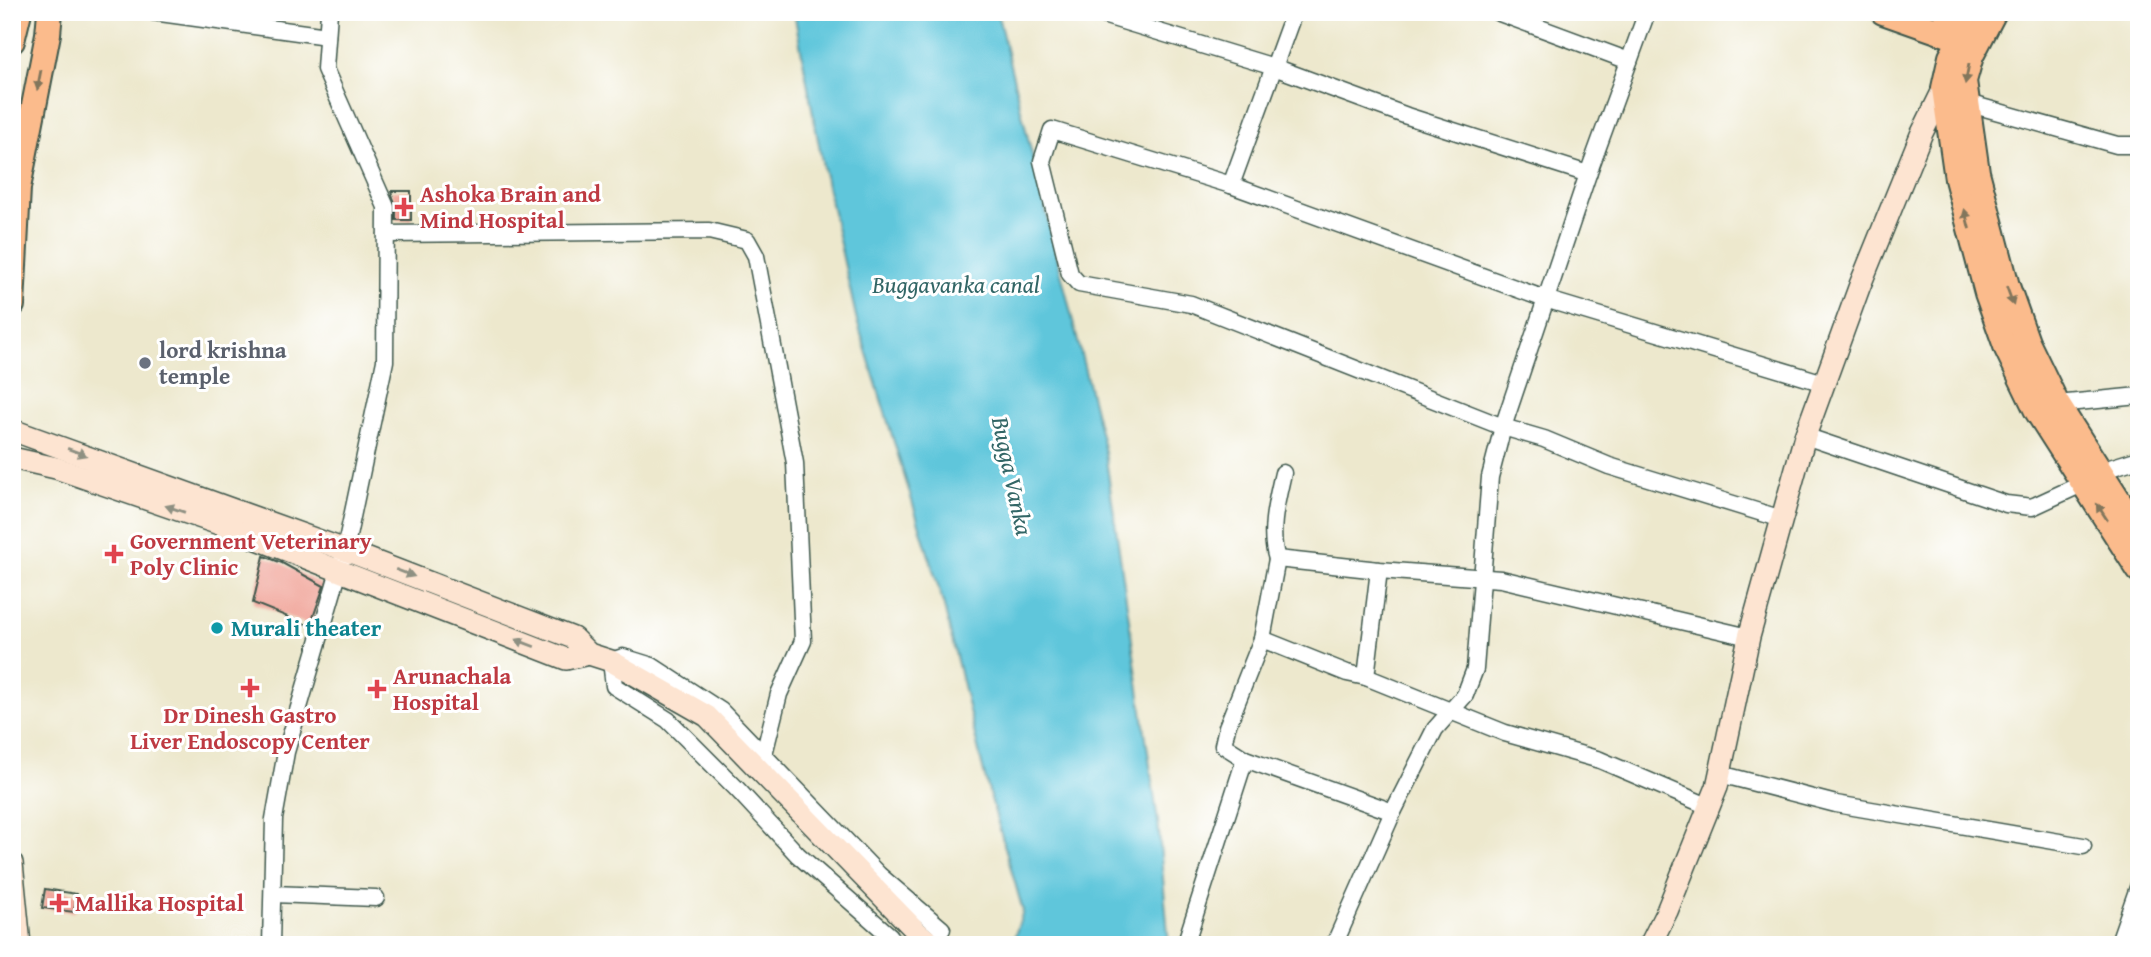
<svg xmlns="http://www.w3.org/2000/svg" width="2151" height="957" viewBox="0 0 2151 957" font-family="'Gentium Book Plus',serif">
<style>
.water{fill:#5ec6db;stroke:#3e8288;stroke-width:2}
.building{fill:#f0a296}
.lines{fill:none;stroke-linecap:round;stroke-linejoin:round}
.street-casing{stroke:#3e574b;stroke-width:19}
.secondary-casing{stroke:#3e574b;stroke-width:24}
.primary-casing{stroke:#3e574b;stroke-width:28}
.street{stroke:#fff;stroke-width:16}
.secondary{stroke:#fde4d1;stroke-width:21}
.primary{stroke:#fbbb8c;stroke-width:24}
.oneway{fill:#82765c}
.oneway2{fill:#8e9082}
.health-dot{fill:#e0444e;stroke:#fff;stroke-width:2.5}
.worship-dot{fill:#6b7280;stroke:#fff;stroke-width:2.5}
.culture-dot{fill:#0f9aa8;stroke:#fff;stroke-width:2.5}
.labels{text-anchor:middle;stroke-width:6;stroke-linejoin:round;paint-order:stroke}
.health-label{font-size:23px;font-weight:bold;fill:#be3a42;stroke:#fff;text-anchor:start}
.worship-label{font-size:23px;font-weight:bold;fill:#5b616d;stroke:#fff;text-anchor:start}
.culture-label{font-size:23px;font-weight:bold;fill:#0d838f;stroke:#fff;text-anchor:start}
.water-label{font-size:24px;font-style:italic;fill:#326666;stroke:#fff}
</style>
<rect width="100%" height="100%" fill="#fff"/>
<filter id="ink" filterUnits="userSpaceOnUse"><feTurbulence type="fractalNoise" baseFrequency=".0143" numOctaves="2"/><feDisplacementMap in="SourceGraphic" scale="14" xChannelSelector="R" yChannelSelector="G"/><feConvolveMatrix kernelMatrix="1 2 1 2 8 2 1 2 1" color-interpolation-filters="sRGB"/></filter>
<filter id="wash" filterUnits="userSpaceOnUse"><feTurbulence type="fractalNoise" baseFrequency=".00686" numOctaves="4" result="noise"/><feDisplacementMap in="SourceGraphic" scale="28" xChannelSelector="R" yChannelSelector="G"/><feGaussianBlur stdDeviation="1.57" result="paint"/><feColorMatrix in="noise" values="0 0 0 0 0 0 0 0 0 0 0 0 0 0 0 0 0 1.4 0 .05"/><feComposite in="paint" operator="in"/></filter>
<g filter="url(#wash)">
<rect width="100%" height="100%" fill="#ede8cd"/>
<polygon class="water" points="794,12 997,12 1105,452 1158,822 1169,945 1012,945 1023,911 985,777 943,602 857,321 824,172"/>
<g id="blocks">
<g class="building">
<polygon points="391,191 411,191 411,220 396,220 396,207"/>
<polygon points="264,556 282,563 324,586 310,626 253,603"/>
<polygon points="45,889 77,894 74,912 42,908"/>
</g>
</g>
</g>
<g filter="url(#ink)">
<use href="#blocks" fill-opacity="0" stroke="#3e574b" stroke-width="2"/>
<g class="lines">
<defs>
<g id="street">
<polyline points="153,12 327,36"/>
<polyline points="1093,12 1274,67 1407,116 1588,174"/>
<polyline points="1497,12 1629,61"/>
<polyline points="1967,103 2117,145 2139,145"/>
<polyline points="1231,185 1294,12"/>
<polyline points="386,234 709,231 747,240 756,256 795,463 803,641 779,694 764,754"/>
<polyline points="2057,404 2139,396"/>
<polyline points="1805,436 2006,504 2032,507 2084,483 2100,471 2139,459"/>
<path d="M1283 473C1277 500 1268 532 1277 559L1262 639 1227 727 1223 745 1245 759 1393 812"/>
<polyline points="1782,519 1609,466 1544,439 1503,427 1191,304 1079,284 1070,274 1042,161 1052,130 1231,185 1545,299 1824,383"/>
<polyline points="1277,559 1379,570 1501,579 1749,637"/>
<polyline points="1262,639 1347,673 1366,677 1505,733 1600,760 1710,807"/>
<polyline points="1366,677 1379,570"/>
<polyline points="1720,774 1836,804 2083,846"/>
<polyline points="273,894 376,898"/>
<polyline points="271,945 274,819 286,752 345,550 385,361 386,207 325,69 329,12"/>
<polyline points="887,945 890,936 798,855 737,789 668,720 614,686 611,661 623,657 652,666 721,711 879,875 942,929"/>
<polyline points="1185,945 1245,759"/>
<polyline points="1334,945 1393,812 1435,729 1465,695 1475,669 1490,477 1503,427 1588,174 1647,12"/>
<polyline points="2118,945 2139,885"/>
</g>
<g id="secondary">
<polyline points="12,430 345,550 573,638 589,654 611,661 707,716 917,932 933,945"/>
<polyline points="12,458 56,468 219,524 566,659 589,654"/>
<polyline points="12,863 20,945"/>
<polyline points="1650,945 1667,911 1717,787 1749,637 1805,436 1860,285 1921,135 1944,88"/>
</g>
<g id="primary">
<polyline points="1883,12 1960,39"/>
<polyline points="1945,12 1971,22"/>
<polyline points="1977,12 1951,57 1944,88 1957,179 1987,293 2007,349 2037,411 2139,570"/>
<polyline points="1994,12 1971,56 1964,81 1977,172 2007,286 2027,342 2057,404 2139,532"/>
<polyline points="12,41 19,12"/>
<polyline points="12,305 18,188 48,34 50,12"/>
</g>
</defs>
<use href="#street" class="street-casing"/>
<use href="#secondary" class="secondary-casing"/>
<use href="#primary" class="primary-casing"/>
<use href="#street" class="street"/>
<use href="#secondary" class="secondary"/>
<use href="#primary" class="primary"/>
</g>
<defs><path id="oneway-solid" d="M-6-.8H1V-3.2L6.5 0L1 3.2V.8H-6Z" transform="scale(1.75)"/></defs>
<g class="oneway">
<use href="#oneway-solid" transform="translate(1967 74) rotate(101)"/>
<use href="#oneway-solid" transform="translate(39 80) rotate(101)"/>
<use href="#oneway-solid" transform="translate(1967 219) rotate(-104)"/>
<use href="#oneway-solid" transform="translate(2010 296) rotate(70)"/>
<use href="#oneway-solid" transform="translate(2102 512) rotate(-123)"/>
</g>
<g class="oneway2">
<use href="#oneway-solid" transform="translate(77 452) rotate(20)"/>
<use href="#oneway-solid" transform="translate(175 509) rotate(-161)"/>
<use href="#oneway-solid" transform="translate(405 573) rotate(21)"/>
<use href="#oneway-solid" transform="translate(525 643) rotate(-159)"/>
</g>
</g>
<g class="health-dot">
<path d="M400.5 196.5h7v7h7v7h-7v7h-7v-7h-7v-7h7z"/>
<path d="M110.5 543.5h7v7h7v7h-7v7h-7v-7h-7v-7h7z"/>
<path d="M246.5 677.5h7v7h7v7h-7v7h-7v-7h-7v-7h7z"/>
<path d="M373.5 678.5h7v7h7v7h-7v7h-7v-7h-7v-7h7z"/>
<path d="M55.5 892.5h7v7h7v7h-7v7h-7v-7h-7v-7h7z"/>
</g>
<circle class="worship-dot" cx="145" cy="363" r="7"/>
<circle class="culture-dot" cx="217" cy="628" r="7"/>
<g class="labels">
<g class="health-label">
<text x="420" y="202">Ashoka Brain and<tspan x="420" dy="26">Mind Hospital</tspan></text>
<text x="130" y="549">Government Veterinary<tspan x="130" dy="26">Poly Clinic</tspan></text>
<text x="393" y="684">Arunachala<tspan x="393" dy="26">Hospital</tspan></text>
<text x="250" y="723" text-anchor="middle">Dr Dinesh Gastro<tspan x="250" dy="26">Liver Endoscopy Center</tspan></text>
<text x="75" y="911">Mallika Hospital</text>
</g>
<g class="worship-label">
<text x="159" y="358">lord krishna<tspan x="159" dy="26">temple</tspan></text>
</g>
<g class="culture-label">
<text x="231" y="636">Murali theater</text>
</g>
<g class="water-label">
<text x="956" y="293">Buggavanka canal</text>
<text transform="translate(1012 476) rotate(78)" y="8">Bugga Vanka</text>
</g>
</g>
<rect width="2151" height="957" fill="none" stroke="#fff" stroke-width="42"/>
</svg>
